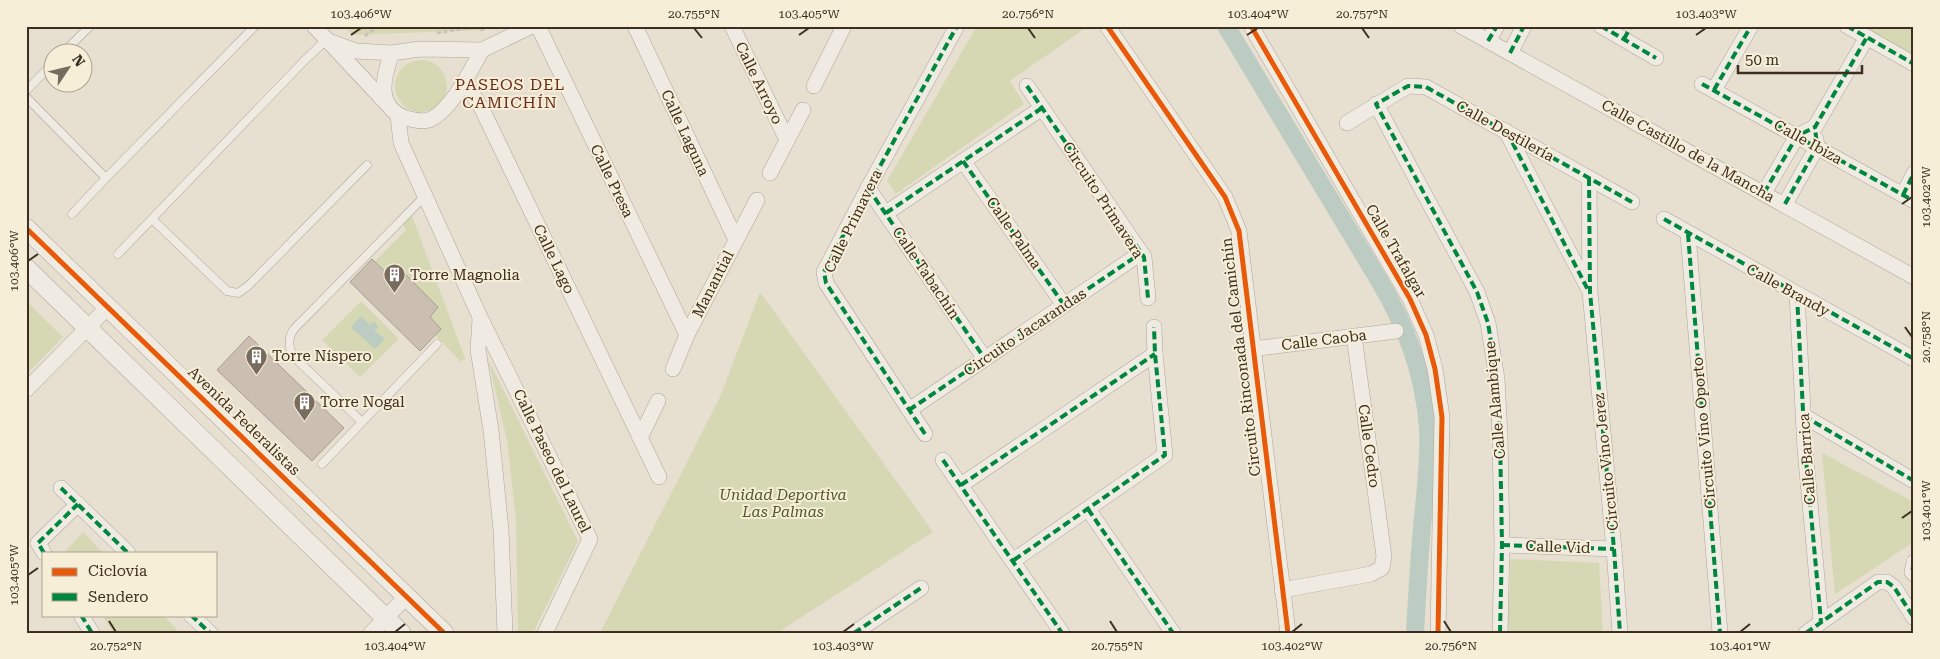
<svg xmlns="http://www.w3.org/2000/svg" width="1940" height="659" viewBox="0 0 1940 659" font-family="'Roboto Serif',serif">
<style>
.green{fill:#d6d7b3}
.water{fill:#bcccc2}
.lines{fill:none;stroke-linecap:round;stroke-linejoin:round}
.canal{stroke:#bcccc2;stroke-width:18}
.building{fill:#cbbfb2;stroke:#a89c90}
.service-casing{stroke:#ada599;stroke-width:9}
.minor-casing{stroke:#ada599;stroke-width:16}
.tertiary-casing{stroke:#ada599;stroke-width:20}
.path{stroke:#c8c2b9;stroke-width:3;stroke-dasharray:4 2.5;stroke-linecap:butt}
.service{stroke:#efebe3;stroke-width:8}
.minor{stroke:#efebe3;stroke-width:15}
.tertiary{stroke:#efebe3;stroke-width:19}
.quiet{stroke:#00873e;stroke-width:4;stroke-dasharray:8 4;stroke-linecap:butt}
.cycleway-casing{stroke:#f7eed8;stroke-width:8}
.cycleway{stroke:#e8590c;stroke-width:5}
.ticks{fill:none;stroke:#3d2e20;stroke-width:2}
.labels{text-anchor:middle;stroke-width:4;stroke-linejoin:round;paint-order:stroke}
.street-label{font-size:15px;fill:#3d2e20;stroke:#f7eed8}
.poi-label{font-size:15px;fill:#3d2e20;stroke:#f7eed8;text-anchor:start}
.park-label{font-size:15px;font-style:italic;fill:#4d5a26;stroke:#f7eed8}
.neighbourhood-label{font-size:16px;letter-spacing:1px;fill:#6b2e1e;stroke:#f7eed8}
.neatline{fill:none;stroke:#3d2e20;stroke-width:2}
.ticks-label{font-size:12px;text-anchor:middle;fill:#3d2e20}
</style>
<rect width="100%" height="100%" fill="#e7e0d1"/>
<g class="green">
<polygon points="344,26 490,26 481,30 353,35"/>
<polygon points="977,26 1083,26 1084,29 1010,81 1024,104 896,194 887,181"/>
<polygon points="1856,26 1914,26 1914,58"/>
<circle cx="421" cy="86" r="26"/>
<polygon points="412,216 465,358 461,362 435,335 430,317 438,306 401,271 393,279 375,261 406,230 402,222"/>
<polygon points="760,292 933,532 777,633 600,633 720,397"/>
<polygon points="26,301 63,337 26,375"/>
<polygon points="361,301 399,339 360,377 322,340"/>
<polygon points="488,359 578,541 533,633 518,633 516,520 507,440"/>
<polygon points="1822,453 1914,502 1914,542 1835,594"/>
<polygon points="83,532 103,553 64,553"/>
<polygon points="1511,559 1599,563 1603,633 1507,633"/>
<polygon points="102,615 163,615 177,630 174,633 113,633"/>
</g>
<polygon class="water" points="361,316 370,325 372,322 376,323 378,328 374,330 385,339 375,349 351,327"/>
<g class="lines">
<path class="canal" d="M1226 26 1380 282C1407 328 1424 374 1428 428 1430 461 1425 494 1422 527 1419 562 1417 597 1415 633"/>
</g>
<g class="building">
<polygon points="372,259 393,279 401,270 438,307 430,317 441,329 420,351 350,282"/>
<polygon points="249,336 344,428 312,461 217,370"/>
</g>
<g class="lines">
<defs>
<g id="service">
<polyline points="64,52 90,26"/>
<polyline points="26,91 52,64"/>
<polyline points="26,97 106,178"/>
<polyline points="72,214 106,178 255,26"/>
<polyline points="152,219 227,291 238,293 248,286 367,165"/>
<polyline points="118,254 304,61 326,40"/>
<path d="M362 422 293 356C288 346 288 338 294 329L425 196"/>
<polyline points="322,464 437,344"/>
</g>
<g id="minor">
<polyline points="314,26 387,104"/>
<polyline points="538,26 687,335"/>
<polyline points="635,26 736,240"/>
<polyline points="732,26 787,140"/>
<polyline points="1107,26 1225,197 1239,231 1288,633"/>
<polyline points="1251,26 1410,299 1426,335 1435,369 1442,417 1438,633"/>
<polyline points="1461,26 1914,277"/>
<polyline points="1601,26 1656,58"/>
<polyline points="1847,26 1914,64"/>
<polyline points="326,40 356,51 392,53 420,49 482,50 532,26"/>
<polyline points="1488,41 1497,26"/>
<path d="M392 53C383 77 375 107 406 118 413 120 422 122 429 120 451 111 471 70 482 50"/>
<polyline points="1510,53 1524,26"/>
<polyline points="464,81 482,109 659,477"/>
<polyline points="1702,84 1914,201"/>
<polyline points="814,86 844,26"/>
<polyline points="1027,86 1144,257 1148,298"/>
<polyline points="1714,90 1751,26"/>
<polyline points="1376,104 1477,292 1488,323 1497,379 1500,435 1502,545 1500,633"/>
<polyline points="398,115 401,143 480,317 590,539 545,633"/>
<polyline points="1347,123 1408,86 1426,87 1632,202"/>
<polyline points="1506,131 1588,288"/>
<polyline points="963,161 1064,305"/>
<polyline points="770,173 803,110"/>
<polyline points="1589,178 1590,292 1614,549 1620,633"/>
<polyline points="868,188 985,359"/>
<polyline points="1764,193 1797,136 1815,127 1867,37"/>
<polyline points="1903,195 1914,173"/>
<polyline points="1785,204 1817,147 1816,139"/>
<polyline points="886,213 1042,108"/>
<polyline points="1664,219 1914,359"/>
<polyline points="1688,234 1720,633"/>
<polyline points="1797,295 1805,449 1821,622"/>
<polyline points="480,319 478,350 491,430 501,530 505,633"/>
<polyline points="1252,349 1396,331"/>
<polyline points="673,369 687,335 757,200"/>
<polyline points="26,390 108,307"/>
<polyline points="909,410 1141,253"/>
<polyline points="1804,416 1914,481"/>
<polyline points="925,434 826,283 824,272 868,188 957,26"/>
<polyline points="640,438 658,401"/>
<polyline points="943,460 1062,633"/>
<polyline points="961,485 1155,354"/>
<polyline points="61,488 128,553"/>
<polyline points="1088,509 1173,633"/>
<polyline points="1502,545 1614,549"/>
<polyline points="44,553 38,543 78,504"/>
<polyline points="1014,560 1165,455 1155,354 1154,327"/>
<polyline points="1914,562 1912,572 1914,574"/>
<polyline points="1282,590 1371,574 1382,568 1384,556 1354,336"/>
<polyline points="81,615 92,633"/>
<polyline points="191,615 210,633"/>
<polyline points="371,633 407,596"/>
<polyline points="854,633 921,588"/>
<polyline points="1806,633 1878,582 1887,582 1894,587 1914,618"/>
</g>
<g id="tertiary">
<polyline points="26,228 444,633"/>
<polyline points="26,268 401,633"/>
</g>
</defs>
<use href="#service" class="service-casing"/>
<use href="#minor" class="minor-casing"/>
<use href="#tertiary" class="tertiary-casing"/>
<g class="path">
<polyline points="475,27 481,30 490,26"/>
<polyline points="437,33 475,27"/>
<polyline points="365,36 378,26"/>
</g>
<use href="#service" class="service"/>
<use href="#minor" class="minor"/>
<use href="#tertiary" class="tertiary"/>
<g class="quiet">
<polyline points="1601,26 1656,58"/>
<polyline points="1847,26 1914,64"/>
<polyline points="1624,39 1631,26"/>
<polyline points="1488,41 1497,26"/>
<polyline points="1510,53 1524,26"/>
<polyline points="1702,84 1914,201"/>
<polyline points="1027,86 1144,257 1148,298"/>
<polyline points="1714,90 1751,26"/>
<polyline points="1507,132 1588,290"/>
<polyline points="963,161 1064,305"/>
<polyline points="1589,178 1590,292 1614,549 1620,633"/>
<polyline points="868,188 985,359"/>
<polyline points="1764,193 1797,136 1815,127 1867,37"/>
<polyline points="1903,195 1914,173"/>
<polyline points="1785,204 1817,147 1815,127"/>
<polyline points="886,213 1042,108"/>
<polyline points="1664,219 1914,359"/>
<polyline points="1688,234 1720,633"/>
<polyline points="1797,295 1805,449 1821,622"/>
<polyline points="909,410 1141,253"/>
<polyline points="1804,416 1914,481"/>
<polyline points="925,434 826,283 824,272 868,188 957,26"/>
<polyline points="943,460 1062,633"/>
<polyline points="961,485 1155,354"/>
<polyline points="61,488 128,553"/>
<polyline points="1088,509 1173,633"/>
<polyline points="1502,545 1614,549"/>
<polyline points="44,553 38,543 78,504"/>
<polyline points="1014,560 1165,455 1155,354 1154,327"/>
<polyline points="1914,562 1912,572 1914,574"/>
<polyline points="81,615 92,633"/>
<polyline points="191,615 210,633"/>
<polyline points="854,633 921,588"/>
<polyline points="1500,633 1502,545 1500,435 1497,379 1488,323 1477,292 1376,104 1408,86 1426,87 1632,202"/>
<polyline points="1806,633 1878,582 1887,582 1894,587 1914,618"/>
</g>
<defs>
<g id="cycleway">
<polyline points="1107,26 1225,197 1239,231 1288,633"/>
<polyline points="1251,26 1410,299 1426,335 1435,369 1442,417 1438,633"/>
<polyline points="26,228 444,633"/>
</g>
</defs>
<use href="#cycleway" class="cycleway-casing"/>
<use href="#cycleway" class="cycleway"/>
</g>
<path class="ticks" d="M694 28 702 38M1028 28 1035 38M1362 28 1369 38M351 35 361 28M799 35 809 28M1247 35 1258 28M1696 35 1706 28M1902 204 1912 197M28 261 38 254M1905 327 1912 337M1902 518 1912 511M28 575 38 568M109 621 116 632M1110 621 1117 632M1444 621 1451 632M395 632 405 624M843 632 854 624M1292 632 1302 624M1740 632 1750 624"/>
<defs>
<symbol id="building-pin" viewBox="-11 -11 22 30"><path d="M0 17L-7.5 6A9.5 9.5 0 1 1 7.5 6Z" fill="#786c5e" stroke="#f7eed8"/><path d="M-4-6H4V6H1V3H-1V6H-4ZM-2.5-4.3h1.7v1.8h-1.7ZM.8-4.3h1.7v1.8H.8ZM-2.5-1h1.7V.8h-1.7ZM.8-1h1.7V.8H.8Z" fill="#fff"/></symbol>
</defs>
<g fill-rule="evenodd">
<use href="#building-pin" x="382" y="262" width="25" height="34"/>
<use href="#building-pin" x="244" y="344" width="25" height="34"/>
<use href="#building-pin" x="292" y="390" width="25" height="34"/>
</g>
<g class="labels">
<g class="street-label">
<text transform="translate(759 83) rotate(64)" y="5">Calle Arroyo</text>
<text transform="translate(1505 131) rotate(29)" y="5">Calle Destilería</text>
<text transform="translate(685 133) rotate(65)" y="5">Calle Laguna</text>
<text transform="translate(1808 142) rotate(29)" y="5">Calle Ibiza</text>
<text transform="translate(1688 151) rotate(29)" y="5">Calle Castillo de la Mancha</text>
<text transform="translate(612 181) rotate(64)" y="5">Calle Presa</text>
<text transform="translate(1103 200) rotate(57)" y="5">Circuito Primavera</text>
<text transform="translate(853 221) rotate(-64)" y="5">Calle Primavera</text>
<text transform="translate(1014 233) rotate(55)" y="5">Calle Palma</text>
<text transform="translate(1396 251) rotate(60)" y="5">Calle Trafalgar</text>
<text transform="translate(554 259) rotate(64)" y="5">Calle Lago</text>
<text transform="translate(926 273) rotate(56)" y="5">Calle Tabachín</text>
<text transform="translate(713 284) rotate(-63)" y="5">Manantial</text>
<text transform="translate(1788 290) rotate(29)" y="5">Calle Brandy</text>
<text transform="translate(1025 332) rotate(-34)" y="5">Circuito Jacarandas</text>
<text transform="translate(1324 340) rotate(-7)" y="5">Calle Caoba</text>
<text transform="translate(1241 357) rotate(-97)" y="5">Circuito Rinconada del Camichín</text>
<text transform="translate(1495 400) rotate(-95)" y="5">Calle Alambique</text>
<text transform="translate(244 421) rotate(44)" y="5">Avenida Federalistas</text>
<text transform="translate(1704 433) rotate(-95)" y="5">Circuito Vino Oporto</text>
<text transform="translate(1369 446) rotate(82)" y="5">Calle Cedro</text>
<text transform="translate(1807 459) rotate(-94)" y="5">Calle Barrica</text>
<text transform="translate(552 461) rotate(64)" y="5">Calle Paseo del Laurel</text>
<text transform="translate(1606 462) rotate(-96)" y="5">Circuito Vino Jerez</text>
<text transform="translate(1558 547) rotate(2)" y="5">Calle Vid</text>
</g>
<g class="poi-label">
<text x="410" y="280">Torre Magnolia</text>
<text x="272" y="361">Torre Níspero</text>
<text x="320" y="407">Torre Nogal</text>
</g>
<g class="park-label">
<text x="783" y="500">Unidad Deportiva<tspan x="783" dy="17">Las Palmas</tspan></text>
</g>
<g class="neighbourhood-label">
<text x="510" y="90">PASEOS DEL<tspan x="510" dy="18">CAMICHÍN</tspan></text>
</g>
</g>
<rect width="1940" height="659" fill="none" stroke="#f7eed8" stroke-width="55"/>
<rect x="42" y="552" width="175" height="65" fill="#f7eed8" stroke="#ada18e"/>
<rect x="52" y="568" width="25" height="8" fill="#e8590c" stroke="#ada18e"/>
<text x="88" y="576" font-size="15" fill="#3d2e20">Ciclovía</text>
<rect x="52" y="593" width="25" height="8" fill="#00873e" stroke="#ada18e"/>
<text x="88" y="602" font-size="15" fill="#3d2e20">Sendero</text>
<g transform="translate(68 68) rotate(55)"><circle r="24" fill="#f7eed8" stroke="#ada18e"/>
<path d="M0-4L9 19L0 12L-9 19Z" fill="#786c5e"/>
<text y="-8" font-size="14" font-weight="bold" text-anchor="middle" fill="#3d2e20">N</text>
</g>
<path d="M1738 65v8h124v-8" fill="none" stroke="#3d2e20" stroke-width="2.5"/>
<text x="1745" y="65" font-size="15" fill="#3d2e20" stroke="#f7eed8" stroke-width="4" paint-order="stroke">50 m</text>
<rect x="28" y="28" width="1884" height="604" class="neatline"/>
<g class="ticks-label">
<text x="361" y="18">103.406°W</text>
<text x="694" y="18">20.755°N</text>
<text x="809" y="18">103.405°W</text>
<text x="1028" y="18">20.756°N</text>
<text x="1258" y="18">103.404°W</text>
<text x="1362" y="18">20.757°N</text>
<text x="1706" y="18">103.403°W</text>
<text transform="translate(1926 197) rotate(-90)" y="4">103.402°W</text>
<text transform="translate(14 261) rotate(-90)" y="4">103.406°W</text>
<text transform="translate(1926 337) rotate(-90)" y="4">20.758°N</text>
<text transform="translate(1926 511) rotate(-90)" y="4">103.401°W</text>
<text transform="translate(14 575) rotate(-90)" y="4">103.405°W</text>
<text x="116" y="650">20.752°N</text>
<text x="395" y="650">103.404°W</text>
<text x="843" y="650">103.403°W</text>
<text x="1117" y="650">20.755°N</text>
<text x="1292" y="650">103.402°W</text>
<text x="1451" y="650">20.756°N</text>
<text x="1740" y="650">103.401°W</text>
</g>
</svg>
